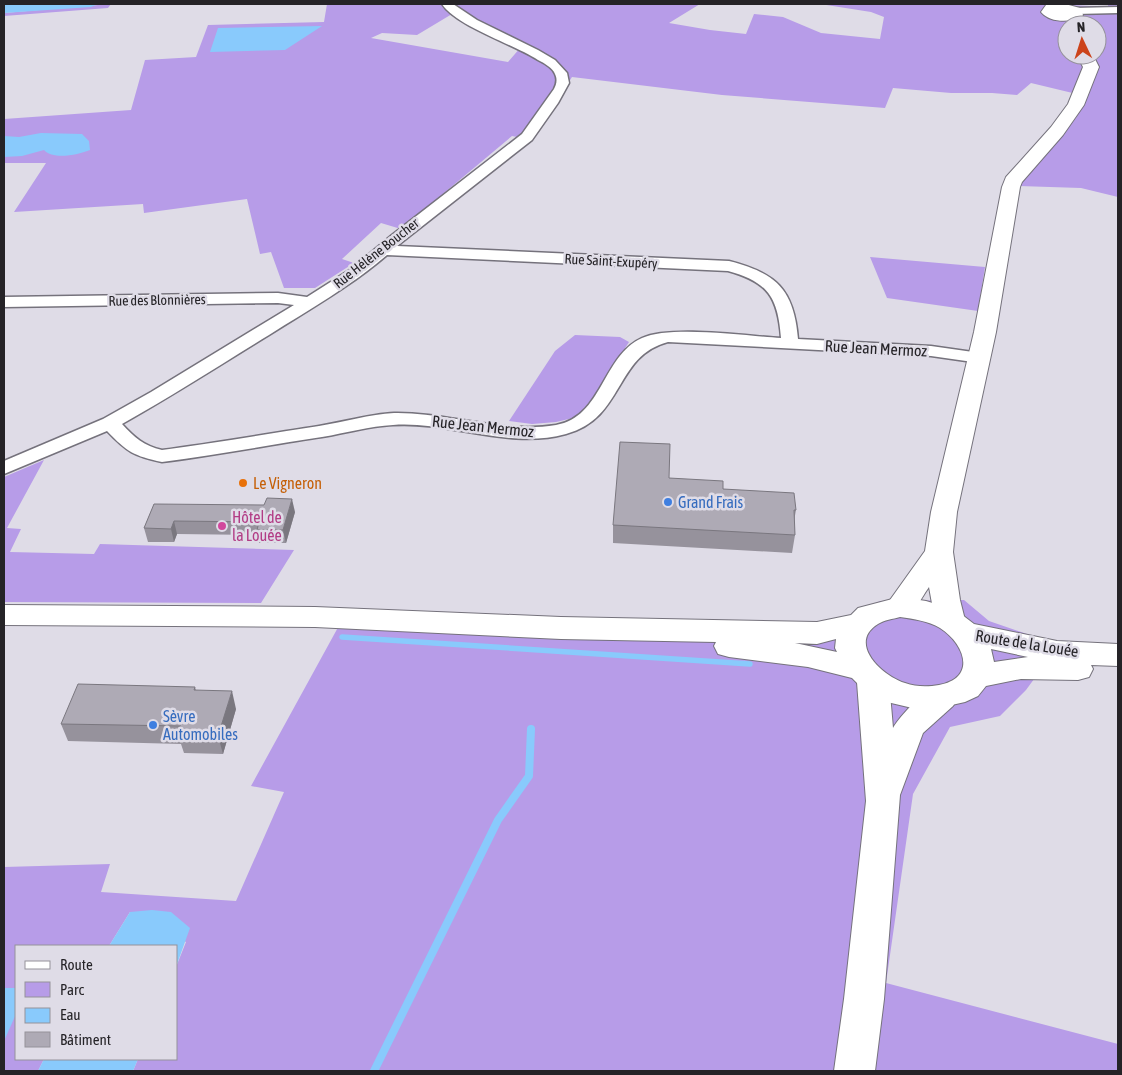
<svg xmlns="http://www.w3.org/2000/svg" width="1122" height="1075" viewBox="0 0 1122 1075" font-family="'Asap Condensed',sans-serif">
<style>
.green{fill:#b79ce8;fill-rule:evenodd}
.water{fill:#89cafc}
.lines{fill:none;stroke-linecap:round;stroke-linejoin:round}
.stream-far1{stroke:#89cafc;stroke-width:5.5}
.stream{stroke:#89cafc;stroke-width:8}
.minor-casing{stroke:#75727c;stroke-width:3}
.tertiary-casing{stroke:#75727c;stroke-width:2}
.secondary-casing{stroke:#75727c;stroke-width:2}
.minor{fill:#fff;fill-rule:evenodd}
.tertiary{fill:#fff;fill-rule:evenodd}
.secondary{fill:#fff;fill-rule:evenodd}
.wall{fill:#96929c}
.shaded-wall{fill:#7a777f}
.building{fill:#aeaab5;stroke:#7a777f}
.food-dot{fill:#e8710a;stroke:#dfdce7;stroke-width:2}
.shop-dot{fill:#3f7fe0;stroke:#dfdce7;stroke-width:2}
.hotel-dot{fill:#d1479c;stroke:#dfdce7;stroke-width:2}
.labels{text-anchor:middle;stroke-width:5;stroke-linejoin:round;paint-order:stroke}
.far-street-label{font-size:14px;fill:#252327;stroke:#dfdce7}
.street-label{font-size:16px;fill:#252327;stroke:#dfdce7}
.food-label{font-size:16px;fill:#c56008;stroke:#dfdce7;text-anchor:start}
.shop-label{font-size:16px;fill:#366cbe;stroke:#dfdce7;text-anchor:start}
.hotel-label{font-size:16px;fill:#b23c85;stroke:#dfdce7;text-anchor:start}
</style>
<rect width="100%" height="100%" fill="#dfdce7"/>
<g class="green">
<polygon points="98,4 111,4 108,8 4,16 4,13 98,5"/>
<path d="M327 4H700L669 23 710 30 746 34 754 14 783 17 821 33 880 39 884 17 871 12 820 4H1052L1108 7V4H1118V197L1081 188 1019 186 1076 118 1085 96 1031 83 1017 95 992 93H951L893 88 885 108 722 95 572 77 532 140 512 136 401 229 381 223 342 259 354 263 315 288H284L271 252 260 254 247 199 144 213 143 204 14 212 46 163H4V119L131 110 145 60 196 57 208 25 324 22ZM452 14 521 47 508 62 371 38 382 33 417 35ZM1067 25H1097V55H1067Z"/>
<polygon points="870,257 985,267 978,311 887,298"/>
<polygon points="575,335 620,337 629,342 585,410 573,418 556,422 532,424 509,421 555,351"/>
<polygon points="44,460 7,528 21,529 10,552 94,554 100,544 294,550 261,603 4,602 4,477"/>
<polygon points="964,600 989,621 1059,645 1026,690 1000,716 950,727 913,794 886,983 1118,1044 1118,1071 133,1071 138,1059 176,1059 176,967 186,942 130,912 109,946 16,946 16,1059 44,1059 38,1071 4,1071 4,867 110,864 101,892 236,901 284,792 251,786 347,611 823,630 880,601"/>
</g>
<g class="water">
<polygon points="18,4 98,4 91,7 4,13 4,5"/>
<polygon points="322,26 285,50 210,52 218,28"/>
<path d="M41 133 82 134 89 141 90 150C78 155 53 160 44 150L22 156 4 157V136L19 137Z"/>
<polygon points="152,910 171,912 190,928 176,967 176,946 109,946 130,912"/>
<polygon points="4,988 16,988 16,1014 4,1041"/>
<polygon points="44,1059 138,1059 133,1071 38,1071"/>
</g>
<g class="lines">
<polyline class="stream-far1" points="342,637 750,664"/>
<polyline class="stream" points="374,1071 498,820 529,776 531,729"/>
<defs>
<g id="minor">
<path d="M442 4H453L477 20 538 50 555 60 567 73 569 83 558 103 532 140 397 246 729 261C776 273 794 289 798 339L931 346 980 353 986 354 989 358 986 362 980 363 931 356 668 342C614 356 625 418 566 434 509 450 450 421 393 425 370 426 346 433 322 437 269 445 216 455 162 462 134 456 127 452 107 431L4 474V461L103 419 151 392 294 305 278 303 4 307V297L278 293 307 297 351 269 392 235 522 134 554 89C556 85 558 80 555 74 553 68 544 63 538 60 513 44 456 26 442 4ZM387 255 728 271C768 282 778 297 781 338 747 336 671 325 642 338 602 356 603 417 556 425 502 434 448 412 394 413 370 414 344 422 319 426 267 434 215 443 162 450 144 446 134 437 122 424 172 396 220 365 269 335 310 309 351 286 387 255Z"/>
<polygon points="1118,7 1118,13 1075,14 1070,11 1075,8"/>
</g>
<g id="tertiary">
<path d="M1051 4H1065L1080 8 1083 15 1081 18C1068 22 1050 23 1041 12L1046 5Z"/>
<path d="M1077 55H1093L1099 67 1084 105 1063 135 1022 182 1020 187 996 332 957 512 953 552 960 600 965 620 960 627 950 630 940 627 935 620 929 587C917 604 913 621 890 614L885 607 925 551 931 512 974 332 1002 187 1006 177 1051 127 1068 104 1083 67Z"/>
<path d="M873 670 884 674 889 682 893 728C900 716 926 687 941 686 945 686 950 689 953 690L958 698 953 706 923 733 900 795 884 999 875 1071H834L844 999 866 801 857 682 862 674Z"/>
</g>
<path id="secondary" d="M900 597 926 601 949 608 961 614 974 624 1057 641 1118 644V666L1091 665 1093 669 1089 677 1078 680 1021 679 986 686 978 696 965 702 925 711 887 702 864 690 852 678 808 667 729 657 718 654 714 646 716 642 561 639 315 627 4 625V605L315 607 561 617 817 622 851 615 858 608ZM900 617C914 619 928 621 940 628 965 644 977 678 939 685 928 687 916 687 905 683 882 676 847 643 878 624 884 620 893 619 900 617ZM836 639 835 648 837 652 795 643 817 644ZM991 649 1028 657 994 662Z"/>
</defs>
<use href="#minor" class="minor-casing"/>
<use href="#tertiary" class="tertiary-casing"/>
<use href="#secondary" class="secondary-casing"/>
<use href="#minor" class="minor"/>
<use href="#tertiary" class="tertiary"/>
<use href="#secondary" class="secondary"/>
</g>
<g class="wall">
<polygon points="669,478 723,489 796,510 794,521 795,535 792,553 613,543 613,525"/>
<polygon points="154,504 295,512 286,543 259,543 258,535 177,534 174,542 148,542 144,528"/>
<polygon points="195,687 196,690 236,709 223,754 184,753 181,744 68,741 61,724"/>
</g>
<g class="shaded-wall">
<polygon points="292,499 295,512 286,543 283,530"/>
<polygon points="174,521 177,534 174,542 171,529"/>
<polygon points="232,691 236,709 223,754 218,736"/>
</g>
<g class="building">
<polygon points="620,442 670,444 669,478 723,481 723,489 794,493 796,510 794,510 795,535 613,525"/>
<polygon points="267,498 292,499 283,530 257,530 259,522 174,521 171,529 144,528 154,504 264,505"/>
<polygon points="78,684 195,687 194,690 232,691 218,736 178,736 181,726 61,724"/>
</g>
<circle class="food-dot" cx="243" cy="483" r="5"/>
<g class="shop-dot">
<circle cx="668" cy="502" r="5"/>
<circle cx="153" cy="725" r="5"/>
</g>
<circle class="hotel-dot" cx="222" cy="526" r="5"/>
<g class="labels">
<g class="far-street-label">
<text transform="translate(376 253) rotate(-38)" y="5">Rue Hélène Boucher</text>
<text transform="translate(611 261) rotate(3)" y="5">Rue Saint-Exupéry</text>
<text transform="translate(157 300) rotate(-1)" y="5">Rue des Blonnières</text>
</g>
<g class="street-label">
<text transform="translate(876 348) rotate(3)" y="6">Rue Jean Mermoz</text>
<text transform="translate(483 426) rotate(6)" y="6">Rue Jean Mermoz</text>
<text transform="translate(1027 643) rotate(9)" y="6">Route de la Louée</text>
</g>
<g class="food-label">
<text x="253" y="489">Le Vigneron</text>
</g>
<g class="shop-label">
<text x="678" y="508">Grand Frais</text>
<text x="163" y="722">Sèvre<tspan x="163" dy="18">Automobiles</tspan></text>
</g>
<g class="hotel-label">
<text x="232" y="523">Hôtel de<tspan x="232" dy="18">la Louée</tspan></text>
</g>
</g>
<rect width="1122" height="1075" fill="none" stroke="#252327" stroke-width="10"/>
<rect x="15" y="945" width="162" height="115" fill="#dfdce7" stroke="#95929a"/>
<rect x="25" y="961" width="25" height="8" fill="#ffffff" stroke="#95929a"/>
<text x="60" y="970" font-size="15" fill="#252327">Route</text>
<rect x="25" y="982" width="25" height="15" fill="#b79ce8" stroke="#95929a"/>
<text x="60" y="995" font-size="15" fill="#252327">Parc</text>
<rect x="25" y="1008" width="25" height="15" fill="#89cafc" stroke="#95929a"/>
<text x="60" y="1020" font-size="15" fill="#252327">Eau</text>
<rect x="25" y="1032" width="25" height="15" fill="#aeaab5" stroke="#95929a"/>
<text x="60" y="1045" font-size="15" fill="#252327">Bâtiment</text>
<g transform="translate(1082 40) rotate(356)"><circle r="24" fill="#dfdce7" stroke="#95929a"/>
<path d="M0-4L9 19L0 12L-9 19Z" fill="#cc431b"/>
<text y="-8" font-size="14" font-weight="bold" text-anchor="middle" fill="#252327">N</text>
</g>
</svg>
